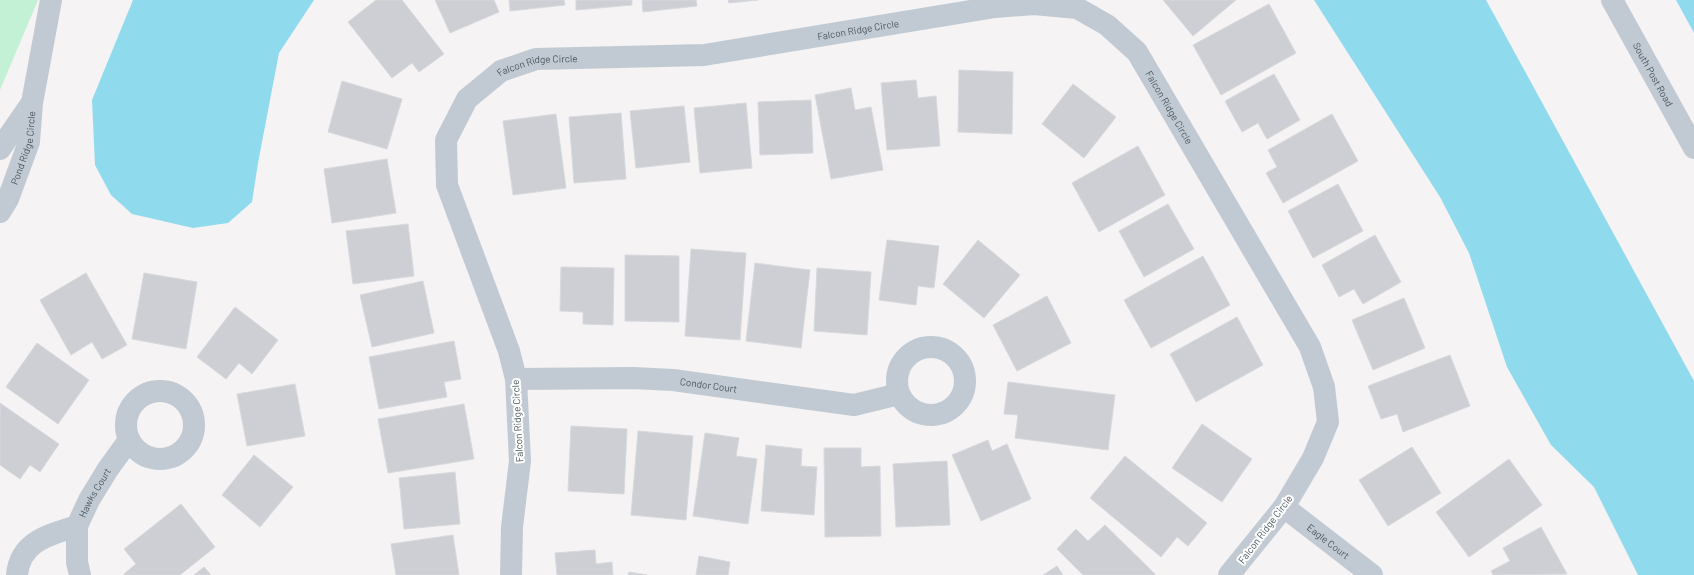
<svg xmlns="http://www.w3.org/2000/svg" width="1694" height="575" viewBox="0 0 1694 575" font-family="Barlow,sans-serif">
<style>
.green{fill:#c3f1d5}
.water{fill:#90daee}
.building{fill:#cdcfd5;stroke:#d7d9de}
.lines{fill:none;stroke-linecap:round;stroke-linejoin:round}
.minor{stroke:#c1cad2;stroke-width:22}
.labels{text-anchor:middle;stroke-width:4;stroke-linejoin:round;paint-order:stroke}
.street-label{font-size:10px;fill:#4a5661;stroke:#fff}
</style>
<rect width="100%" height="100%" fill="#f5f3f3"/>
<polygon class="green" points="0,0 38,0 0,90"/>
<g class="water">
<polygon points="133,0 314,0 279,53 258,163 252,202 228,223 193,228 132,214 111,195 95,165 92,100"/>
<polygon points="1314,0 1486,0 1694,381 1694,575 1638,575 1594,487 1551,445 1507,367 1469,253 1440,197"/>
<polygon points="1676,0 1694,0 1694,33"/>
</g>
<g class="building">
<polygon points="376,0 402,0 444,54 419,72 412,63 392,78 348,22"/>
<polygon points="435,0 494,0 499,12 450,33"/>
<polygon points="509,0 564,0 565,5 510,11"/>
<polygon points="576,0 632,0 632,5 576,10"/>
<polygon points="642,0 696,0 697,6 643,12"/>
<polygon points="728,0 758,0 729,3"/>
<polygon points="1163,0 1236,0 1193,36"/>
<polygon points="1269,4 1296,53 1221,95 1193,45"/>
<polygon points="959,70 1013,72 1012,134 958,132"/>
<polygon points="1274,74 1300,120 1267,139 1258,123 1242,132 1225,101"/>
<polygon points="916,80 918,98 936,96 940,146 887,150 881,83"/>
<polygon points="342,81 402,99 387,149 328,132"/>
<polygon points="1073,84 1116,117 1084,158 1042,124"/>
<polygon points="851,88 855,110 871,107 883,170 831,179 815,95"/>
<polygon points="811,100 813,153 760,155 758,102"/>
<polygon points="746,103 752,168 700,173 694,108"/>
<polygon points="684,106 690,162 636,168 630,111"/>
<polygon points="621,113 626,179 574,183 569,117"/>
<polygon points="556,114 566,188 513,195 503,121"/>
<polygon points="1332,114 1358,161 1283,203 1266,173 1277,167 1268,150"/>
<polygon points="1138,146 1165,195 1099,232 1072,183"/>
<polygon points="387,159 396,213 332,223 324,169"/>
<polygon points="1338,184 1363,231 1313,258 1288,211"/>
<polygon points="1168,204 1194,249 1144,277 1119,231"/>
<polygon points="408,224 414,276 353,284 346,231"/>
<polygon points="1375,235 1401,282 1363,304 1354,289 1339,297 1322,265"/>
<polygon points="887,240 939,246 934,288 918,286 916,305 879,300"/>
<polygon points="978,240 1020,275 984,318 943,284"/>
<polygon points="691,249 746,253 740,340 685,336"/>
<polygon points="625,255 679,256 679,322 625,321"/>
<polygon points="1203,256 1230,305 1151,348 1124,300"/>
<polygon points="755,263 810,270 801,348 746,341"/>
<polygon points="561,267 614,268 613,325 583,324 583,312 560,311"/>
<polygon points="817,268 871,272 867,335 814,331"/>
<polygon points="86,273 127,345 102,359 92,342 71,355 40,300"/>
<polygon points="144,273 197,282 186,349 132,339"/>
<polygon points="423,281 434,333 372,347 360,295"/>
<polygon points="1047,296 1071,343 1017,371 993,325"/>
<polygon points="1404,298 1425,348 1373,370 1352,320"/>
<polygon points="235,307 278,340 252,374 239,363 226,379 197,357"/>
<polygon points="1237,317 1263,365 1196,402 1170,354"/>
<polygon points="454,341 461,379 444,382 447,397 379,409 369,357"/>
<polygon points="37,343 89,380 58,424 6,387"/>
<polygon points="1450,355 1470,406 1403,432 1397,414 1381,419 1368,386"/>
<polygon points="1008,382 1115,395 1108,450 1015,438 1018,415 1004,414"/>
<polygon points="295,384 305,436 247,446 237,394"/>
<polygon points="0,403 59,444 40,472 30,465 20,479 0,465"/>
<polygon points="464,404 474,459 388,473 378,419"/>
<polygon points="1202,424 1252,459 1222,502 1172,468"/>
<polygon points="571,426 627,429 624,494 568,491"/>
<polygon points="638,431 693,436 686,520 631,515"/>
<polygon points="705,433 739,438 736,456 757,459 748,524 693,516"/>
<polygon points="988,440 992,451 1007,444 1031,499 981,521 952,455"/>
<polygon points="766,445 802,449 801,466 817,467 814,515 761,511"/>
<polygon points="1412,447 1441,493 1388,526 1359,480"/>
<polygon points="824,448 861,448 861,467 880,466 881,536 825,537"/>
<polygon points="254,455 293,487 260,527 222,495"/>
<polygon points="1125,456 1207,523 1188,546 1177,537 1161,557 1090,498"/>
<polygon points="1509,459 1542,505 1469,557 1436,512"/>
<polygon points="947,461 950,525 896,527 893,464"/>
<polygon points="455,472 460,524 404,529 399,478"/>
<polygon points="181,504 215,547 180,575 125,575 124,574 136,564 124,549"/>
<polygon points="1105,525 1155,574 1155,575 1083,575 1057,549 1076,529 1088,541"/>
<polygon points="1541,527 1567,574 1493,575 1491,571 1510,561 1503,548"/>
<polygon points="453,535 459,575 396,575 391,544"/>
<polygon points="595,550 596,564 612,562 613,575 557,575 555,553"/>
<polygon points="699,556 730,562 728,575 696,575"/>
<polygon points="1057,566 1063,575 1043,575"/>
<polygon points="204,567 211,575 194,575"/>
<polygon points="629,572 647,575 628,575"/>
</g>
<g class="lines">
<g class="minor">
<path id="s1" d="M1612 0 1694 148"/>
<polyline points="0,149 31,104"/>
<path id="s2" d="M0 212 8 199 29 142 32 103 51 0"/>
<circle cx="931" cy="381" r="34"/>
<path id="s3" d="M516 379 633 378 673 380 854 405 899 394"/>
<circle cx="160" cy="425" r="34"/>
<path id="s4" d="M1284 507 1372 575"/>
<path d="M17 575C20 541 49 535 77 526"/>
<path id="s5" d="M80 575 77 562V526L89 500 108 469 129 440"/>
<path id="s6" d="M511 575 512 527 520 461 516 379 509 351 447 185 446 140 467 99 501 71 536 59 704 55 995 7 1034 4 1077 8 1107 25 1137 52 1310 347 1324 387 1328 422 1313 458 1284 507 1229 575"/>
</g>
</g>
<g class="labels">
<g class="street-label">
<text dy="4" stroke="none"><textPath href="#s6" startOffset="899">Falcon Ridge Circle</textPath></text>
<text dy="4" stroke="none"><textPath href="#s6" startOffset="575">Falcon Ridge Circle</textPath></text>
<text dy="4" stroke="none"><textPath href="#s1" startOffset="85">South Post Road</textPath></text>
<text dy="4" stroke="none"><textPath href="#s6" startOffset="1259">Falcon Ridge Circle</textPath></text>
<text dy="4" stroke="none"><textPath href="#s2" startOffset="69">Pond Ridge Circle</textPath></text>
<text dy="4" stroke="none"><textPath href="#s3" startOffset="193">Condor Court</textPath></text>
<text transform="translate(517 421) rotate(-93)" y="4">Falcon Ridge Circle</text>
<text dy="4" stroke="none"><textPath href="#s5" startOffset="87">Hawks Court</textPath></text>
<text transform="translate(1265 529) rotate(-53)" y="4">Falcon Ridge Circle</text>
<text dy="4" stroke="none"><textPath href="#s4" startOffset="56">Eagle Court</textPath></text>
</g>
</g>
</svg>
